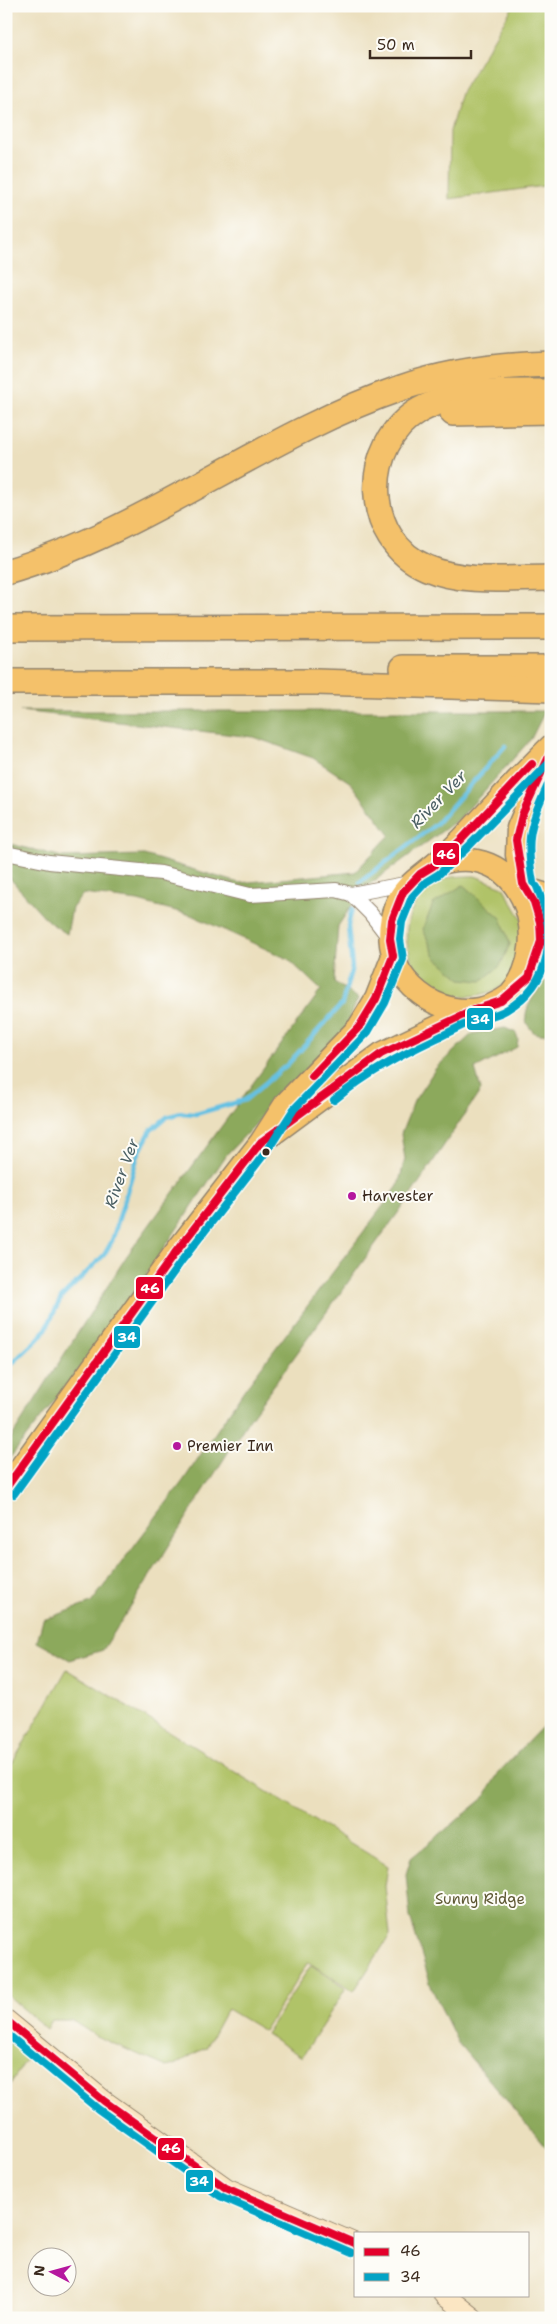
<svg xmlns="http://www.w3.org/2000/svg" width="557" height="2324" viewBox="0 0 557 2324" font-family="'Shantell Sans',sans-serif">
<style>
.green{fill:#b0c367;stroke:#767642}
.forest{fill:#8ca95c;stroke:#646a3d}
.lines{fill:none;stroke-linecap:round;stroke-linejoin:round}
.stream{stroke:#65c1e3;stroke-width:4.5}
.street-casing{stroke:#93846e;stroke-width:16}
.secondary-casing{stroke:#93846e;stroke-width:22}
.primary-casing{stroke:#93846e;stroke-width:25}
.highway-casing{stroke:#93846e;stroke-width:28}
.street{stroke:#fff;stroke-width:14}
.secondary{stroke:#fbe6c3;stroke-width:20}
.primary{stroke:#f4c16a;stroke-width:22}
.highway{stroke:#f4c16a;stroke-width:25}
.bus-1-casing{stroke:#fdfcf7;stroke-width:11}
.bus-2-casing{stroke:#fdfcf7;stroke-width:11}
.bus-1{stroke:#e4002b;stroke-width:8}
.bus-2{stroke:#03a3c5;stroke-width:8}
.bus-dot{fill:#3b2a1e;stroke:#fdfcf7;stroke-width:2}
.poi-dot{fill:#b5179e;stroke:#fdfcf7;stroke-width:2}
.labels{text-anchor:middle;stroke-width:4;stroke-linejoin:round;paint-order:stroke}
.poi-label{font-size:15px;fill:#3b2a1e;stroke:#fdfcf7;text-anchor:start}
.park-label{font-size:15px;fill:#5e5834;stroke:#fdfcf7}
.water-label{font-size:16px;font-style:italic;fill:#4a5f63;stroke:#fdfcf7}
.line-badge{stroke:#fdfcf7;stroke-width:2}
.badge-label{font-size:14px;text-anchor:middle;font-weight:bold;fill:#fff}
</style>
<rect width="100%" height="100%" fill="#fdfcf7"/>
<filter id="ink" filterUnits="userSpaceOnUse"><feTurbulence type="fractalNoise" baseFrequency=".02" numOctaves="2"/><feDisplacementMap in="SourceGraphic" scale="10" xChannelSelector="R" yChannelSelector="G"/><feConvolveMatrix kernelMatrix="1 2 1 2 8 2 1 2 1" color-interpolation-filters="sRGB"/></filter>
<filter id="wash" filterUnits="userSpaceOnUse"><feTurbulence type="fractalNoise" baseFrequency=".0096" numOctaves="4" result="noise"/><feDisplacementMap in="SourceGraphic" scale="20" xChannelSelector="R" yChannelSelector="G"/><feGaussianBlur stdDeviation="1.12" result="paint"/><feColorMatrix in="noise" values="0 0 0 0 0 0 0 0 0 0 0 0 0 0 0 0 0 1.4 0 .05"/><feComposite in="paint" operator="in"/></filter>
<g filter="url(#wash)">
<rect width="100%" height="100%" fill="#ebdfbe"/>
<g class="green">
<polygon points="510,6 551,6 551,185 449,199 450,131 461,93 512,8"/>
<path d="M475 876 503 887 528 930C523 942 519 968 512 977 505 987 489 993 478 995 405 1007 378 908 445 879 453 876 466 876 475 876Z"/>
<path d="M67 1669 388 1866 385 1886 390 1935 354 1991 308 1962 264 2031 227 2009 206 2048C192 2053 181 2064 167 2067L96 2036 71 2020H52L47 2029 6 1994V1774Z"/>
<polygon points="311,1965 346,1988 302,2057 266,2034"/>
<polygon points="6,2041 29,2055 6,2091"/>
</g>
<g class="forest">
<polygon points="20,711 545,711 531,739 460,818 362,890 338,926 334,982 358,998 344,1032 227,1154 108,1332 6,1463 6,1446 126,1257 321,990 288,959 191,915 138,901 83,894 72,908 67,934 49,922 6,874 6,843 63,857 144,855 239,883 355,872 390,835 351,783 313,758 253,737"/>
<polygon points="463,885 501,918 510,944 500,966 481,981 461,979 435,957 423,929 433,904"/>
<path d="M551 974V1032C543 1035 535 1036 530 1028 516 1012 541 987 551 974Z"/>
<polygon points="505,1028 516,1033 518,1039 517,1047 475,1069 481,1090 408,1199 248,1421 103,1650 70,1660 37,1642 43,1620 91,1603 183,1481 244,1390 398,1186 405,1159 401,1134 414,1101 436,1068 472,1034"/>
<polygon points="551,1722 551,2153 458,2043 432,1989 410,1917 406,1874 411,1858 483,1799 499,1772 542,1727"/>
</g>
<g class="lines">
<g class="stream">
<polyline points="360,882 436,824 505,746"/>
<polyline points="6,1369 38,1339 46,1329 61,1298 104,1255 112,1241 138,1155 151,1130 167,1117 181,1113 196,1114 245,1100 288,1064 342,1004 352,967 348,926 352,909"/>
</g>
</g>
</g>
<g filter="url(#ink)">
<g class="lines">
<defs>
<g id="street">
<polyline points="6,853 49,862 161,873 250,895 336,890 351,894 410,883"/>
<polyline points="351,894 370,913 390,939"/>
</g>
<g id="secondary">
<polyline points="6,2020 104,2101 226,2188 356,2244"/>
<polyline points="444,2295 473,2318"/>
</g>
<g id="primary">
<path d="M433 866C521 833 557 941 510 995 499 1003 486 1009 472 1010 445 1011 423 1000 406 980 390 961 386 931 395 908 403 887 418 878 434 865 444 857 453 848 462 839 492 808 520 776 551 746"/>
<polyline points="523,884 517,855 518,828 551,751"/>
<polyline points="270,1136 381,1054 473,1010"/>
<polyline points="6,1488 175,1253 261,1142 286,1103 359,1027 376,999 393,956"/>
</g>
<g id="highway">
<path d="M551 392C509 392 458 389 420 410 360 444 362 541 427 568 464 584 511 578 551 578"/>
<polyline points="453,413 551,411"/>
<path d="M6 572C147 531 263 435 401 388 448 372 501 365 551 364"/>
<polyline points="6,628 551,627"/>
<polyline points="403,668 551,668"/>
<polyline points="6,682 316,682 551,689"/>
<polyline points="528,891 551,898"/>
<polyline points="535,964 551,949"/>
</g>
</defs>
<use href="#street" class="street-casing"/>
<use href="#secondary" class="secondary-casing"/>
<use href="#primary" class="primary-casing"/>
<use href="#highway" class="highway-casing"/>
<use href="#street" class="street"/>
<use href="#secondary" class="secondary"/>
<use href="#primary" class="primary"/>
<use href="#highway" class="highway"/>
<defs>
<g id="bus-1">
<polyline points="393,956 390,939 392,920 403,892 420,874 433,866 461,840 532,764"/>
<polyline points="312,1076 359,1027 376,999 393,956"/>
<polyline points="6,1488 175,1253 261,1142 381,1054 474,1010 501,1001 529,977 541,941 540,922 534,902 523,884 516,840 522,815 551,752"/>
<polyline points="6,2020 104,2101 226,2188 356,2244"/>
</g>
<g id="bus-2">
<path d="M533 882C524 834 532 821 551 778"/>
<path d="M334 1100C368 1073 397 1057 435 1039 448 1033 460 1026 473 1021 484 1017 496 1016 506 1010 553 983 557 932 537 887"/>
<polyline points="14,1494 183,1259 269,1148 294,1109 368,1032 385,1003 403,959 400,939 402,922 412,897 426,882 439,874 468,847 551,761"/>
<polyline points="6,2033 98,2109 220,2196 352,2253"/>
</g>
</defs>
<use href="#bus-1" class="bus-1-casing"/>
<use href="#bus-2" class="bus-2-casing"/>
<use href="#bus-1" class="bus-1"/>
<use href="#bus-2" class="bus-2"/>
</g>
</g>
<circle class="bus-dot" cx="266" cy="1152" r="4.5"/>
<g class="poi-dot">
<circle cx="352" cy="1196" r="5"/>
<circle cx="177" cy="1446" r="5"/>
</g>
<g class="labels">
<g class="poi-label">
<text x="362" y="1201">Harvester</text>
<text x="187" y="1451">Premier Inn</text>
</g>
<g class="park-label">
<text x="480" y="1904">Sunny Ridge</text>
</g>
<g class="water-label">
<text transform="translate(438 799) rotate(-46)" y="6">River Ver</text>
<text transform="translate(121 1173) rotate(-70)" y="6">River Ver</text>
</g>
</g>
<g class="line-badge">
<rect x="432" y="842" width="28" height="24" rx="5" fill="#e4002b"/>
<rect x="466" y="1007" width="28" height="24" rx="5" fill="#03a3c5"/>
<rect x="135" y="1276" width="29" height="24" rx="5" fill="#e4002b"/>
<rect x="113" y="1325" width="28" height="24" rx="5" fill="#03a3c5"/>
<rect x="157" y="2137" width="28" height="24" rx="5" fill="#e4002b"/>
<rect x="185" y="2169" width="29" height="24" rx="5" fill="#03a3c5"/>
</g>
<g class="badge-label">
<text x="446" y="859">46</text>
<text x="480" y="1024">34</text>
<text x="150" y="1293">46</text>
<text x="127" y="1342">34</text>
<text x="171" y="2153">46</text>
<text x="199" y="2186">34</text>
</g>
<rect width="557" height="2324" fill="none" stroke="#fdfcf7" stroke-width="25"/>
<rect x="354" y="2232" width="175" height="65" fill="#fdfcf7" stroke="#afa8a0"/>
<rect x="364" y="2248" width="25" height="8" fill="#e4002b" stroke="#afa8a0"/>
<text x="400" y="2256" font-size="15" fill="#3b2a1e">46</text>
<rect x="364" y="2273" width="25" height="8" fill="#03a3c5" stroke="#afa8a0"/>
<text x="400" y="2282" font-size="15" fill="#3b2a1e">34</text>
<g transform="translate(52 2272) rotate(276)"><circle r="24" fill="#fdfcf7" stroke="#afa8a0"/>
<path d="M0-4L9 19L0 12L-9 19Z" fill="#b5179e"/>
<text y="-8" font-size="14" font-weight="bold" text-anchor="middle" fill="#3b2a1e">N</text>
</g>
<path d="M370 50v8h101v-8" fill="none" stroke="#3b2a1e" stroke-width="2.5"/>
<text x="377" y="50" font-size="15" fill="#3b2a1e" stroke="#fdfcf7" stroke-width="4" paint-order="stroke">50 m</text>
</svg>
